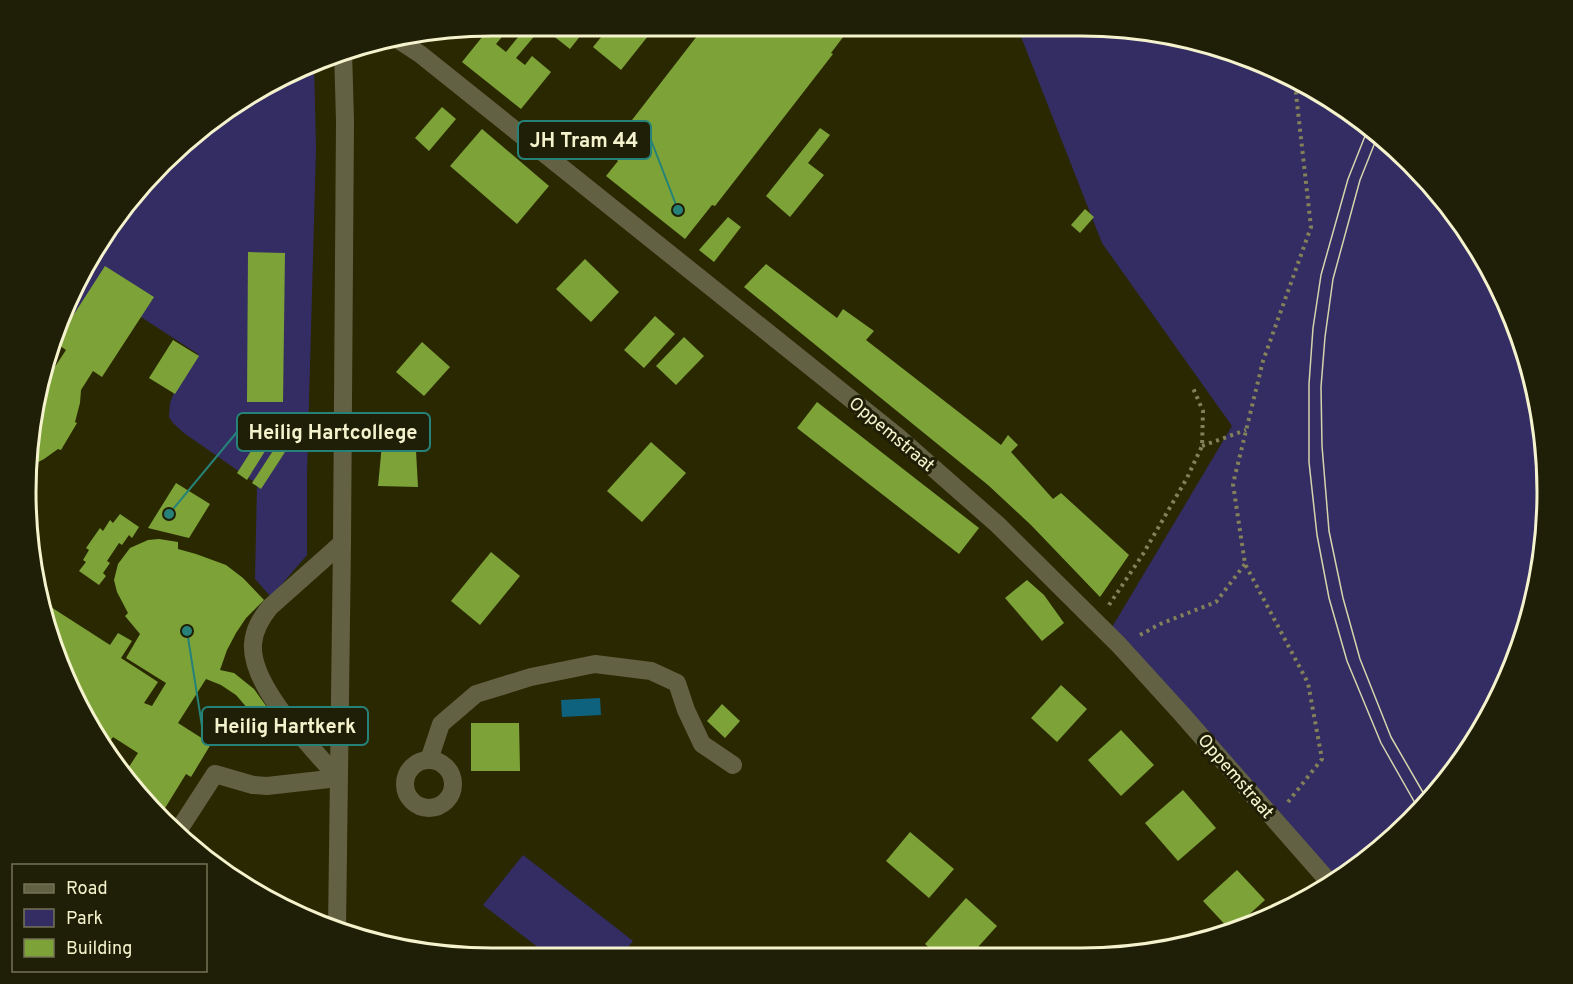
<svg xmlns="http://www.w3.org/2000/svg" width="1573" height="984" viewBox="0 0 1573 984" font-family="Overpass,sans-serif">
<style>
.green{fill:#342d64}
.water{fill:#0f627d}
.building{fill:#7da338}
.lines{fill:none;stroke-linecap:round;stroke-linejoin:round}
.path{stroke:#828159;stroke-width:4;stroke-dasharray:3 4.5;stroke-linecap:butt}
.minor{stroke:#626143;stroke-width:18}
.tram{stroke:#d5d4ad;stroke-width:1.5}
.labels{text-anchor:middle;stroke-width:6;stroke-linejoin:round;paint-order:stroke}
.street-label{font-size:18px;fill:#f4f3cd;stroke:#1f1e06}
.rim{fill:none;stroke:#f4f3cd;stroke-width:3}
.leader{fill:none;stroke:#268278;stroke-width:2}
.callout-dot{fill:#268278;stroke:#1f1e06;stroke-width:2}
.callout{fill:#1f1e06;stroke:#268278;stroke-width:2}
.callout-label{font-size:20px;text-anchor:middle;font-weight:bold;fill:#f4f3cd}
</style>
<rect width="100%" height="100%" fill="#2a2800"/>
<g class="green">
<polygon points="1018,29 1142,29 1260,61 1365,122 1432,185 1485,259 1523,342 1544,431 1546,523 1532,613 1499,699 1451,776 1388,843 1333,883 1108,634 1232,426 1102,243"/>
<polygon points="314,64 316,148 307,474 307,555 271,597 255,579 257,484 184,433 173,423 169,417 170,403 174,392 198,354 141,317 62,340 54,335 122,208 233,104"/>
<polygon points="523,855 633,941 622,955 548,955 483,905"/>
</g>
<polygon class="water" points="600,698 601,715 562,717 561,700"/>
<g class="building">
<polygon points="491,26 511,26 496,44 506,52 527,26 588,26 570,49 542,27 516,58 525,65 532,56 551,72 521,109 462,62"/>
<polygon points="610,26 656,26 621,70 593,47"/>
<polygon points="704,27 850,28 831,53 833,54 715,206 712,205 685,239 606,176 618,161 608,151"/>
<polygon points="442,107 456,119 429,151 415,138"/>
<polygon points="820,128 830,135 808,163 824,175 790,217 766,196"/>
<polygon points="482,129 549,186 517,224 450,166"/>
<polygon points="1085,209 1094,217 1080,233 1071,225"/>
<polygon points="728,217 741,227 714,262 699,250"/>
<polygon points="248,252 285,253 283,402 247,402"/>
<polygon points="585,259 619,292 591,322 556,289"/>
<polygon points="766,264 837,318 843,309 874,331 866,340 1001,445 1008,435 1018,445 1011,452 1053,499 1061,493 1129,555 1100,597 1031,525 988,485 744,287"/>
<polygon points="105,266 154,297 102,377 93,371 81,390 80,403 75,422 77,423 61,450 58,449 44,459 31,466 28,472 26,462 41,388 66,350 53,341 58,339"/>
<polygon points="655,316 675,334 644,368 624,350"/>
<polygon points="684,337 704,356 676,385 656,366"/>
<polygon points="173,340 199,356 175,394 149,378"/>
<polygon points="422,342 450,367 424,396 396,372"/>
<polygon points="817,402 979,528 959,554 797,428"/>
<polygon points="415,433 418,487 378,486 383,434"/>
<polygon points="262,434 272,440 247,480 237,473"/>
<polygon points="651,442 686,473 642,522 607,491"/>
<polygon points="278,443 287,449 261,489 252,483"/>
<polygon points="176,483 210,504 189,538 148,528"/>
<polygon points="120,514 139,527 132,538 129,535 122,545 119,543 107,561 110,563 103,573 106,576 99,585 79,571 86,562 83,560 89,550 86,548 100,528 103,531 110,520 113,523"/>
<polygon points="159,539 178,542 178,549 196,554 226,565 243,578 264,600 246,618 236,633 227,650 220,670 234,673 254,689 269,710 276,725 261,732 255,717 236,695 221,685 206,679 178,723 211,744 191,777 186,774 162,813 125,773 138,753 113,737 108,744 99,741 41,613 40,600 110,645 118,633 132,641 121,658 158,682 144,703 152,706 166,683 126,658 140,634 125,616 128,613 117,592 114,580 118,564 130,548 148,540"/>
<polygon points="491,552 520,576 480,625 451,601"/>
<polygon points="1027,580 1044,595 1064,623 1042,641 1005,598"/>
<polygon points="1061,685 1087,709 1057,742 1031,718"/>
<polygon points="722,704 740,721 725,738 707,721"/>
<polygon points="471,723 519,723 520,771 471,771"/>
<polygon points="1121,730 1154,765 1121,796 1088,760"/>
<polygon points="1183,790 1216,828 1178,861 1145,823"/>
<polygon points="910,832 954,869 929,898 886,861"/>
<polygon points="1237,870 1265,900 1231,931 1203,901"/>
<polygon points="966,898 997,926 969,957 939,957 925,944"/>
</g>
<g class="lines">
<g class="path">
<polyline points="1202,446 1246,430"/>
<polyline points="1109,605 1143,554 1187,478 1202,446 1203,411 1193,388"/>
<polyline points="1140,635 1160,624 1216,602 1245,564"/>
<polyline points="1288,802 1322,759 1308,683 1245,564 1233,484 1263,361 1311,227 1296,94 1299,84"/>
</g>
<g class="minor">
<polyline points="400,41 420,54 897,436 998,525 1119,645 1180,712 1331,884"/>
<polyline points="429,760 441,724 476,694 531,677 595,664 651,671 677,683 686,710 702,744 733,765"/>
<circle cx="429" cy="784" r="24"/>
<path d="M338 778C312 747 250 687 253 644 254 629 261 618 270 607L342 543"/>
<polyline points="178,831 215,774 253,785 267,786 338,778"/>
<polyline points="337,929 342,543 345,121 343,50"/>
</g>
<g class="tram">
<polyline points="1369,126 1348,179 1321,275 1313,328 1309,384 1309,462 1317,535 1329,598 1347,661 1381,743 1419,810"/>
<polyline points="1378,135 1360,180 1333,279 1325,337 1321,387 1322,446 1329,531 1343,598 1360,659 1391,737 1428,801"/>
</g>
</g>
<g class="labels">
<g class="street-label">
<text transform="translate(892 434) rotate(40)" y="6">Oppemstraat</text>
<text transform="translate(1236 776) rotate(49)" y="6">Oppemstraat</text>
</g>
</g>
<path d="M0 0H1573V984H0ZM492 36H1081A456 456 0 0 1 1537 492V492A456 456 0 0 1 1081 948H492A456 456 0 0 1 36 492V492A456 456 0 0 1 492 36Z" fill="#1f1e06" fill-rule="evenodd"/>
<path class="rim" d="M492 36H1081A456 456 0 0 1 1537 492V492A456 456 0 0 1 1081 948H492A456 456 0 0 1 36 492V492A456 456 0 0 1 492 36Z"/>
<path class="leader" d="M678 210L651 140M169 514L237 432M187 631L202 726"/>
<g class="callout-dot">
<circle cx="678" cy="210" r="6"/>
<circle cx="169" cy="514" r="6"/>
<circle cx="187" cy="631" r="6"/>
</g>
<g class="callout">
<rect x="518" y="121" width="133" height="38" rx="6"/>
<rect x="237" y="413" width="193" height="38" rx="6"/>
<rect x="202" y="707" width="166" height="38" rx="6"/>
</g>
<g class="callout-label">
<text x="584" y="147">JH Tram 44</text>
<text x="333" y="439">Heilig Hartcollege</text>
<text x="285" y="733">Heilig Hartkerk</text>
</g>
<rect x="12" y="864" width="195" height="108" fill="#1f1e06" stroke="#747356" stroke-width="1.5"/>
<rect x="24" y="884" width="30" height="9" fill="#626143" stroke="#747356" stroke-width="1.5"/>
<text x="66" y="894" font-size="18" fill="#f4f3cd">Road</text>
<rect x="24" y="909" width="30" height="18" fill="#342d64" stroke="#747356" stroke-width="1.5"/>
<text x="66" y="924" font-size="18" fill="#f4f3cd">Park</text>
<rect x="24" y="939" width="30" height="18" fill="#7da338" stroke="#747356" stroke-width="1.5"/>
<text x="66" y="954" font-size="18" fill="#f4f3cd">Building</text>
</svg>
